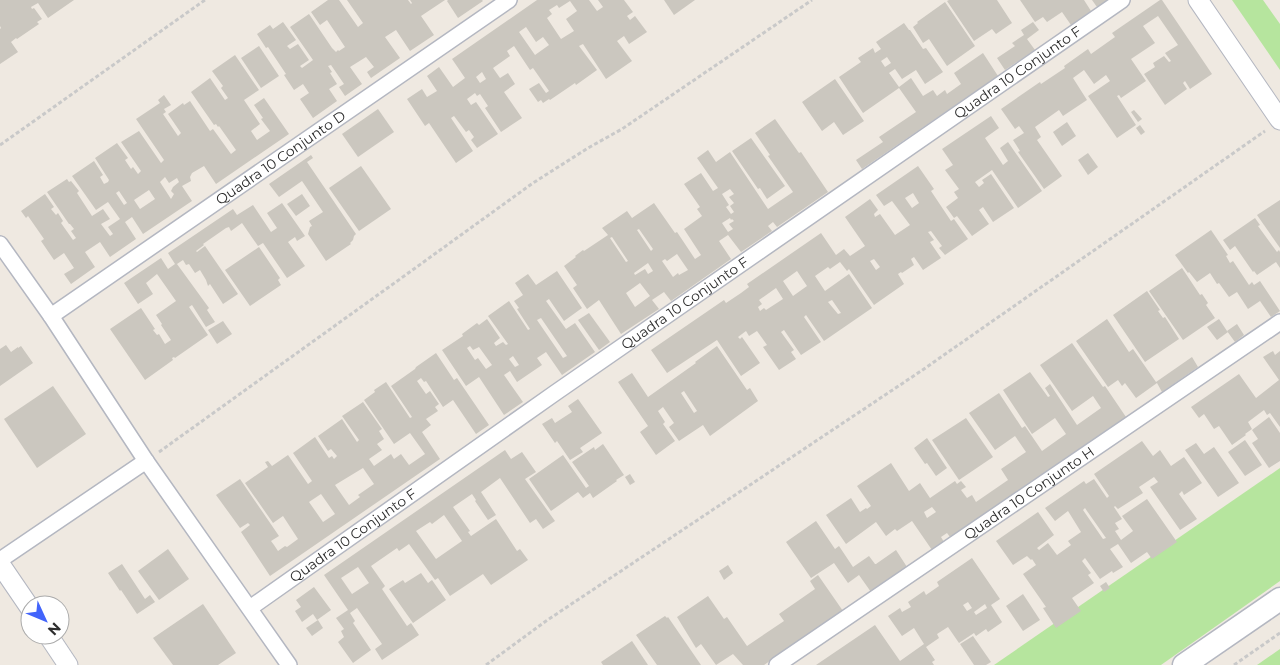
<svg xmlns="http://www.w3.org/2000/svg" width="1280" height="665" viewBox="0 0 1280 665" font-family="Montserrat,sans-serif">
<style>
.green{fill:#b6e59e}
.building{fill:#cbc7bf;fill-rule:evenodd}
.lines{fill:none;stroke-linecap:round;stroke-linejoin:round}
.minor-casing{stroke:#b4b7c1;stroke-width:18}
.tertiary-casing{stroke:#b4b7c1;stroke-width:21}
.secondary-casing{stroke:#b4b7c1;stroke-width:25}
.path{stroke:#c9c9c9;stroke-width:3;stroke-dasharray:4 2.5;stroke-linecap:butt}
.minor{stroke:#fff;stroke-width:15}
.tertiary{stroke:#fff;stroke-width:19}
.secondary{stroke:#fff;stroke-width:22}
.labels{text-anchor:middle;stroke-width:4.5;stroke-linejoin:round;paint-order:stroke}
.street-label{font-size:14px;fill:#2e2e2e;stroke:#fff}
</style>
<rect width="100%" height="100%" fill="#efe9e1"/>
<g class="green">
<polygon points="1232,0 1263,0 1280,24 1280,70"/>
<polygon points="1280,468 1280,581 1161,665 994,665"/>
<polygon points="1280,649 1280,665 1257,665"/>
</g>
<g class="building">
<polygon points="0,0 74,0 48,18 38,3 31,7 32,9 34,8 42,19 37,22 39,24 17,39 16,38 11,42 18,52 0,64 0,29 1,28 0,26"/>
<polygon points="328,0 339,0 358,27 363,23 347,0 408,0 411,4 412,3 410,0 445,0 421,16 434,35 410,51 396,30 385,37 400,58 371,78 367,72 374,67 366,57 350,67 362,84 345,96 339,87 344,84 331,65 328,66 332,72 330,73 337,84 329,89 337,101 313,118 300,99 309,93 303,84 294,90 284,75 286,74 268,47 266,48 257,34 270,25 273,29 283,22 296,40 287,46 290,49 298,44 309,60 300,66 302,68 313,60 290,27 309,14 332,48 336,52 338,50 339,51 345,47 327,20 320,25 311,12"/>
<polygon points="448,0 482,0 483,1 458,18 447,1"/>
<path d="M537 0H589L597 11 603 7 598 0H624L633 12 627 16 630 20 635 16 647 32 629 44 624 36 617 41 632 61 606 79 583 44 579 46 597 70 576 85 575 83 550 100 549 99 543 103 541 100 538 102 529 89 539 83 546 93 549 91 533 68 530 70 514 46 507 51 510 56 493 68 500 78 508 73 515 84 504 92 522 118 501 132 485 108 488 106 480 94 477 96 475 93 467 99 471 105 476 102 498 134 477 148 471 140 474 137 469 130 466 132 454 116 451 118 473 151 456 163 429 123 425 126 407 99 422 89 427 97 437 91 427 76 439 67 453 87 465 78 452 59ZM570 1 577 11 566 19 574 31 561 39 547 18 552 14 549 10 557 5 559 8ZM526 27 536 42 543 37 549 45 535 55 519 32ZM482 72 486 79 480 83 476 77Z"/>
<polygon points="664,0 695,0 674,15"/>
<polygon points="949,0 997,0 1012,23 996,34 992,29 974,41 947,1"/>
<polygon points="1020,0 1084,0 1091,11 1071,25 1062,12 1047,22 1043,17 1035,22"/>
<polygon points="1092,0 1108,0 1097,7"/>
<polygon points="1160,0 1162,0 1212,74 1190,89 1185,81 1183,83 1187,89 1165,105 1144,74 1155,67 1153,63 1164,56 1169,62 1171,61 1165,53 1178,45 1158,16 1143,26 1155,43 1131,59 1146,81 1121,98 1119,95 1117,96 1136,125 1117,138 1088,96 1110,81 1106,75 1094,84 1084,70 1073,78 1087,100 1063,116 1059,110 1035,127 1041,137 1037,140 1062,176 1044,189 1018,152 1020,151 1013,140 1024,133 1019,126 1015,129 1001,109 1040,82 1041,84 1065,68 1064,66 1088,49 1091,54 1115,37 1112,33"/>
<polygon points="945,2 975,46 947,66 929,39 923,43 913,27 918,23 917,22"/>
<polygon points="1033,22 1039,30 1027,39 1035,50 1005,70 997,58 1015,46 1012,43 1024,35 1021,30"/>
<path d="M904 23 909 30H910L923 49 926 48 943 72 925 84 916 70 902 79 895 69 889 73 899 87 911 78 923 96 933 90 937 96 945 90 947 94 961 84 954 73 983 53 998 76 862 169 856 160 883 142 879 137 916 112 899 88 863 113 839 77 861 62 858 58 873 48 875 53 881 49 876 42ZM887 57 891 63 885 67 881 61Z"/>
<polygon points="259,46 279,76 261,88 241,58"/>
<path d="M235 55 259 90 244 100 260 124 251 131 257 140 270 131 261 119 263 118 254 105 264 98 289 134 216 184 204 166 192 173 190 177 191 181 182 186 192 201 143 234 132 217 125 222 136 239 110 257 100 242 85 252 95 267 71 284 64 274 74 268 64 253 54 260 41 241 44 239 28 216 26 218 21 211 45 194 54 207 51 209 56 215 58 213 63 221 61 223 73 240 76 238 71 231 74 229 70 224H69L47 192 67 179 69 182 71 181 79 191 77 193 92 216 103 209 110 219 101 224 110 236 113 234 108 227 120 219 108 202 96 210 72 176 94 161 103 175 100 177 104 184 108 182 109 180 95 158 117 143 128 158 125 160 131 169 133 167 138 174 141 171 121 142 139 131 161 163 164 160 136 119 160 103 158 100 164 95 171 105 164 109 166 112 163 114 178 136 181 133 168 114 183 103 184 105 190 101 210 131 213 129 231 154 236 150 219 126 218 127 216 124 214 125 191 92 210 78 225 100 228 98 221 88 223 86 212 71ZM165 177 169 183 177 178 179 182 173 187 171 191 174 194 171 199 160 182ZM149 190 155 199 140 209 134 200ZM119 191 127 203 124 205 116 193Z"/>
<polygon points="835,79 864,121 843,135 834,122 822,131 802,102"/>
<polygon points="378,109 394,132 358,157 342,134"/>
<polygon points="1134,110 1142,119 1138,122 1131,112"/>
<polygon points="991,116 999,128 985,138 1003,165 1008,161 1000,148 1008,142 1042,191 1018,208 992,170 975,182 979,187 984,183 982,180 991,174 1014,208 993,222 983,207 979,210 989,224 972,236 957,216 954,218 946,207 958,198 954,192 959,189 945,170 953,165 942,149"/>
<path d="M775 119 799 153 801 152 828 192 777 227 773 222 768 226 772 231 741 252 728 235 719 241 731 259 671 301 664 292 652 300 659 309 621 334 599 300 587 309 573 288 577 285 564 266 576 257 575 256 583 250 584 251 608 235 602 228 627 211 632 218 654 203 675 233 677 232 695 259 701 255 684 229 702 216 697 209 700 207 684 184 701 173 713 191 718 188 697 158 708 150 716 162 730 152 768 209 793 192 768 156 770 155 755 133ZM730 189 734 194 729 197 734 203 730 206 734 212 731 214 726 207 729 205 722 194ZM730 218 731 220 732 219 734 221 729 224 733 229 728 232 722 223ZM639 229 653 249 651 251 637 230ZM612 237 628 261 626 262 610 238ZM677 254 688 270 679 275 678 273 673 277 662 261 665 259 667 261ZM648 263 653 271 648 274 645 269 635 275 634 273ZM640 283 650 296 635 307 626 293Z"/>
<polygon points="1067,122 1076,136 1062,146 1053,132"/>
<polygon points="1140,125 1145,132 1141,135 1136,128"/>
<polygon points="751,138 785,186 767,199 760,188 758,189 732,151"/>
<polygon points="1088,153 1098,167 1088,175 1078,160"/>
<polygon points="311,155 313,158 307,162 356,234 354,236 353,240 350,243 351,244 326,261 308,234 310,227 312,226 309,221 323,212 302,181 279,197 269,184"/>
<polygon points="361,166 391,209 359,231 329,188"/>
<path d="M918 166 934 189 931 191 951 221 954 219 968 239 945 255 939 248 942 246 931 231 928 232 934 240 930 242 941 258 923 270 914 257 911 259 914 265 902 273 901 272 898 274 904 284 874 305 849 269 847 271 840 262 830 269 828 267 815 276 825 291 849 274 872 308 824 341 806 315 804 317 821 342 801 355 784 330 781 332 794 350 791 352 796 359 779 370 763 347 767 345 757 331 749 336 746 331 738 337 740 339 742 337 760 363 741 376 717 340 667 373 651 350 724 300 726 303 741 293 749 287 747 284 821 233 836 255 844 249 850 256 865 246 845 217 870 199 878 210 874 214 875 217 880 214 895 235 910 225 892 201 884 206 876 195ZM913 193 919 203 912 208 905 198ZM874 259 880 267 876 270 870 261ZM797 271 807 286 793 296 783 281ZM776 288 783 299 766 310 764 308 760 311 758 307 762 304 759 300ZM832 300 841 313 838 314 828 302Z"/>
<polygon points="302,194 310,206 296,216 287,204"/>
<polygon points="1280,200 1280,248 1257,215"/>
<polygon points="282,203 305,236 297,241 295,237 288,242 305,266 287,278 263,243 258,246 242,223 231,231 229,227 226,228 203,244 204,245 196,251 197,252 205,246 238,294 223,304 210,284 208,286 206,280 200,270 195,273 189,264 186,265 183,260 177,264 209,308 207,310 215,322 206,327 192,305 189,307 208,335 175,358 174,357 172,358 173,360 145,380 110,329 141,308 155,329 153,330 157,335 159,334 165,344 171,340 161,325 162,324 156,315 176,301 157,274 146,283 153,294 138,304 124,283 161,258 168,269 175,264 168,253 233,209 237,215 253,205 271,232 277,228 267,213"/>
<polygon points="1255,218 1260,225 1258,226 1277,252 1279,250 1280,252 1280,268 1276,262 1257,275 1254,271 1253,272 1235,246 1230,250 1223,240"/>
<polygon points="1211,230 1228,255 1226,256 1230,263 1233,261 1249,285 1252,282 1254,285 1260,281 1280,311 1271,317 1260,301 1248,309 1237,292 1229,297 1219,283 1217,284 1210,273 1197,282 1189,272 1188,273 1175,255"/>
<polygon points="259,247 280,278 278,280 281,285 250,306 225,270"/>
<polygon points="1182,268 1200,295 1202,294 1208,303 1206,305 1215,318 1183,340 1149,291"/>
<path d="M557 271 582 308 564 321 549 299 546 301 566 329 575 323 595 352 562 375 546 352 537 358 542 365 517 382 510 371 504 375 523 402 504 415 479 377 466 386 442 350 463 336 462 334 477 323 479 325 487 319 500 338 494 343 496 346 503 342 506 345 508 344 488 316 509 301 528 330 530 329 517 309 519 308 514 301 523 295 515 283 528 274 536 285ZM541 318 567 356 563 358 537 320ZM470 346 473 350 479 347 492 365 486 369 478 358 475 360 467 348ZM513 356 519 365 515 367 509 359Z"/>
<polygon points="1147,291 1160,310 1158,311 1163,318 1165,317 1179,339 1145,362 1113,315"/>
<polygon points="589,313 610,342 599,350 578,320"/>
<polygon points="1107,319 1129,352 1133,349 1156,382 1192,357 1198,367 1162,392 1157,383 1136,398 1125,383 1122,386 1118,380 1108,387 1076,341"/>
<polygon points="1219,319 1227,331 1237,324 1244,335 1235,342 1227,331 1228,332 1217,340 1207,327"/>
<polygon points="223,321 232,334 217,344 208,330"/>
<path d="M1072 343 1103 387 1105 386 1126 417 950 537 947 533 941 537 944 542 932 550 912 521 897 531 895 529 886 536 876 522 846 544 826 515 851 498 860 512 866 508 867 509 871 506 857 486 891 463 909 491 920 483 930 498 955 481 957 484 961 481 966 487 961 490 967 498 972 495 976 502 1008 480 1001 469 1026 452 1015 436 995 450 969 413 999 393 1022 428 1025 426 1042 451 1066 434 1055 418 1032 434 1003 390 1030 372 1048 397 1050 396 1045 388 1050 384 1077 425 1101 408 1093 396 1072 411 1040 365ZM932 507 936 512 927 518 924 512Z"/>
<polygon points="6,345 11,352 18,347 18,348 21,346 33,363 0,386 0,349"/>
<path d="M717 346 747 390 750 388 758 401 710 436 703 425 679 441 669 427 674 423 663 407 658 411 665 422 663 424 675 441 656 455 640 432 648 426 618 382 632 373 648 397 696 363 695 362ZM684 391 697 411 694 413 681 393Z"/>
<polygon points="1273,351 1275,355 1280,351 1280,427 1270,413 1267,415 1264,410 1248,422 1252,429 1245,434 1246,435 1232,445 1219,426 1214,429 1204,414 1199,418 1191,407 1239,374 1256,398 1279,380 1263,357"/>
<path d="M436 353 454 380 457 378 489 425 476 434 453 400 443 407 426 381 424 382 421 378 417 381 426 394 430 391 439 404 435 407 438 411 426 419 431 425 422 432 440 459 270 576 241 532 250 525 248 523 240 528 216 495 240 479 279 536 271 541 274 545 278 551 285 546 287 547 298 539 283 516 273 523 245 483 268 467 265 462 268 461 272 466 288 455 308 484 312 481 293 453 315 437 329 458 332 456 334 459 337 456 331 449 328 451 318 436 342 419 357 442 359 440 342 416 363 402 382 429 379 431 384 439 377 444 382 450 369 459 374 466 391 454 394 459 401 454 409 465 425 454 410 433 394 444 364 400 375 392 374 390 386 382 410 418 412 417 391 386 415 369 416 367ZM363 468 374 484 358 495 360 497 349 505 335 485ZM321 494 335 514 323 522 309 502Z"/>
<polygon points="53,386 86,434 37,468 4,419"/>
<polygon points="578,399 602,433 580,448 583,452 570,460 557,441 555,443 542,424 552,418 555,423 572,412 568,406"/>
<polygon points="1269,417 1280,433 1280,461 1269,468 1252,443 1258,439 1252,430"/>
<polygon points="966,418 993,457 959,480 932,440"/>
<polygon points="927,438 947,468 936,476 927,463 925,464 914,448"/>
<polygon points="1245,440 1262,465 1245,476 1228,452"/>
<path d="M1142 441 1153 456 1160 450 1171 466 1184 457 1202 483 1184 495 1182 491 1179 494 1197 519 1180 530 1150 487 1158 482 1154 477 1139 487 1143 493 1118 509 1115 506 1114 507 1122 519 1115 523 1119 529 1115 531 1121 540 1133 531 1122 516 1147 499 1177 542 1152 559 1147 552 1131 563 1118 544 1110 549 1123 567 1113 573 1112 571 1100 579 1085 558 1082 561 1091 573 1088 575 1094 583 1072 598 1081 611 1056 628 1043 608 1046 607 1023 574 1036 565 1032 559 1031 560 1027 556 1013 565 996 541 1038 512 1054 535 1037 548 1039 550 1048 543 1057 555 1071 545 1068 541 1081 532 1068 511 1055 521 1045 508 1084 481 1086 484 1094 479 1107 498 1109 496 1094 474ZM1085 508 1087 511 1106 538 1103 539 1083 510Z"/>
<polygon points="1196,443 1204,454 1214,447 1239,483 1218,497 1185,450"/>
<polygon points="603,444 624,475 616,480 617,481 593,498 590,493 583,498 578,492 551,511 529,479 563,455 586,488 589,486 572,462 594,447 595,450"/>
<path d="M505 450 511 459 522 452 536 472 525 479 555 521 543 529 536 519 530 523 500 478 481 492 496 515 488 520 475 501 476 500 472 494 453 507 470 531 468 532 471 536 496 519 517 551 520 549 528 560 491 585 483 574 450 596 438 578 435 580 409 544 399 551 397 548 371 566 385 586 382 589 407 626 411 623 419 635 382 660 375 649 382 644 357 608 350 613 355 621 353 623 371 650 353 663 338 642 344 637 341 631 344 629 336 618 348 610 324 575ZM444 515 462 541 436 559 416 531 430 522 432 524ZM358 567 369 583 352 594 341 578Z"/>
<polygon points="630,474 635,482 630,485 625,477"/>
<polygon points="816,521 835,549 839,546 853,567 869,556 875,564 876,564 896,550 907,567 871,592 859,575 848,583 834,563 811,578 786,542"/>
<polygon points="168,549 189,579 159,600 138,571"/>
<path d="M972 558 1000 599 991 605 1002 622 1001 623 988 632 986 629 976 636 974 633 959 643 948 627 937 634 939 638 926 647 935 660 932 662 934 665H816L875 625 900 661 924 644 914 628 902 636 888 616 900 608 902 612 911 607 908 602 924 591 926 595 939 586 937 582ZM968 602 972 608 967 611 963 605ZM985 604 987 608 976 615 974 612Z"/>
<polygon points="122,564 145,599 150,595 155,602 137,614 121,590 120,591 108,573"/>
<polygon points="728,565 733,573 724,580 719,571"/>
<polygon points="421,573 428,583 432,580 446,600 413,623 389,589 403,580 405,583"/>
<polygon points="818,575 843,611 764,665 743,665 733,654 716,665 701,644 696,648 677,617 708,596 724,619 727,617 747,646 784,621 779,614 815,589 810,581"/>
<polygon points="1106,582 1110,588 1104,592 1100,586"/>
<polygon points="314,587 331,610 317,620 313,614 302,622 295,611 301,607 296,600"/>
<polygon points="1023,594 1040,620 1023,631 1006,606"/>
<polygon points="203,604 236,653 218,665 173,665 153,638"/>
<polygon points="665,616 667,618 668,617 701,665 657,665 636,635"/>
<polygon points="318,620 323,628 312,636 306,628"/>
<polygon points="973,636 991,662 986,665 974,665 960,644"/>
<polygon points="632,641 648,665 603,665 601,662"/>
</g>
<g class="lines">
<defs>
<g id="minor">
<polyline points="0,244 51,316 146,461 289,665"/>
<path id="s1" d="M51 316 509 0"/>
<polyline points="0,560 146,461"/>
<path id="s2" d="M250 608 555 393 1122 0"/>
<path id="s3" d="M777 665 1280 322"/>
</g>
<g id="tertiary">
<polyline points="1198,0 1280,120"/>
<polyline points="0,564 30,608"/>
<polyline points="48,635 68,665"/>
</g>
<polyline id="secondary" points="1184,665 1280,599"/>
</defs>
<use href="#minor" class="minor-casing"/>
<use href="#tertiary" class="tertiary-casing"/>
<use href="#secondary" class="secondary-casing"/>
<g class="path">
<polyline points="0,145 205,0"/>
<polyline points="159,452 400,279 533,183 588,148 622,129 812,0"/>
<polyline points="486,665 546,621 921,371 1265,131"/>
<polyline points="1234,665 1280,633"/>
</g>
<use href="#minor" class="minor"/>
<use href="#tertiary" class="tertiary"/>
<use href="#secondary" class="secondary"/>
</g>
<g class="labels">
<g class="street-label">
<text dy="5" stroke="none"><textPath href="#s2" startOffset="936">Quadra 10 Conjunto F</textPath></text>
<text dy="5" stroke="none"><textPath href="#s1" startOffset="279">Quadra 10 Conjunto D</textPath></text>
<text dy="5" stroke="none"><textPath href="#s2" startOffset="531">Quadra 10 Conjunto F</textPath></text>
<text dy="5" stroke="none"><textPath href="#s3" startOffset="305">Quadra 10 Conjunto H</textPath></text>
<text dy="5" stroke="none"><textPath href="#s2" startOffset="126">Quadra 10 Conjunto F</textPath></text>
</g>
</g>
<g transform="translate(45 620) rotate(134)"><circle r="24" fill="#ffffff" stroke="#ababab"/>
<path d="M0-4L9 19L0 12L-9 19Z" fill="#4264fb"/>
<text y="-8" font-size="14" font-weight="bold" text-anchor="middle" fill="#2e2e2e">N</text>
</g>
</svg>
